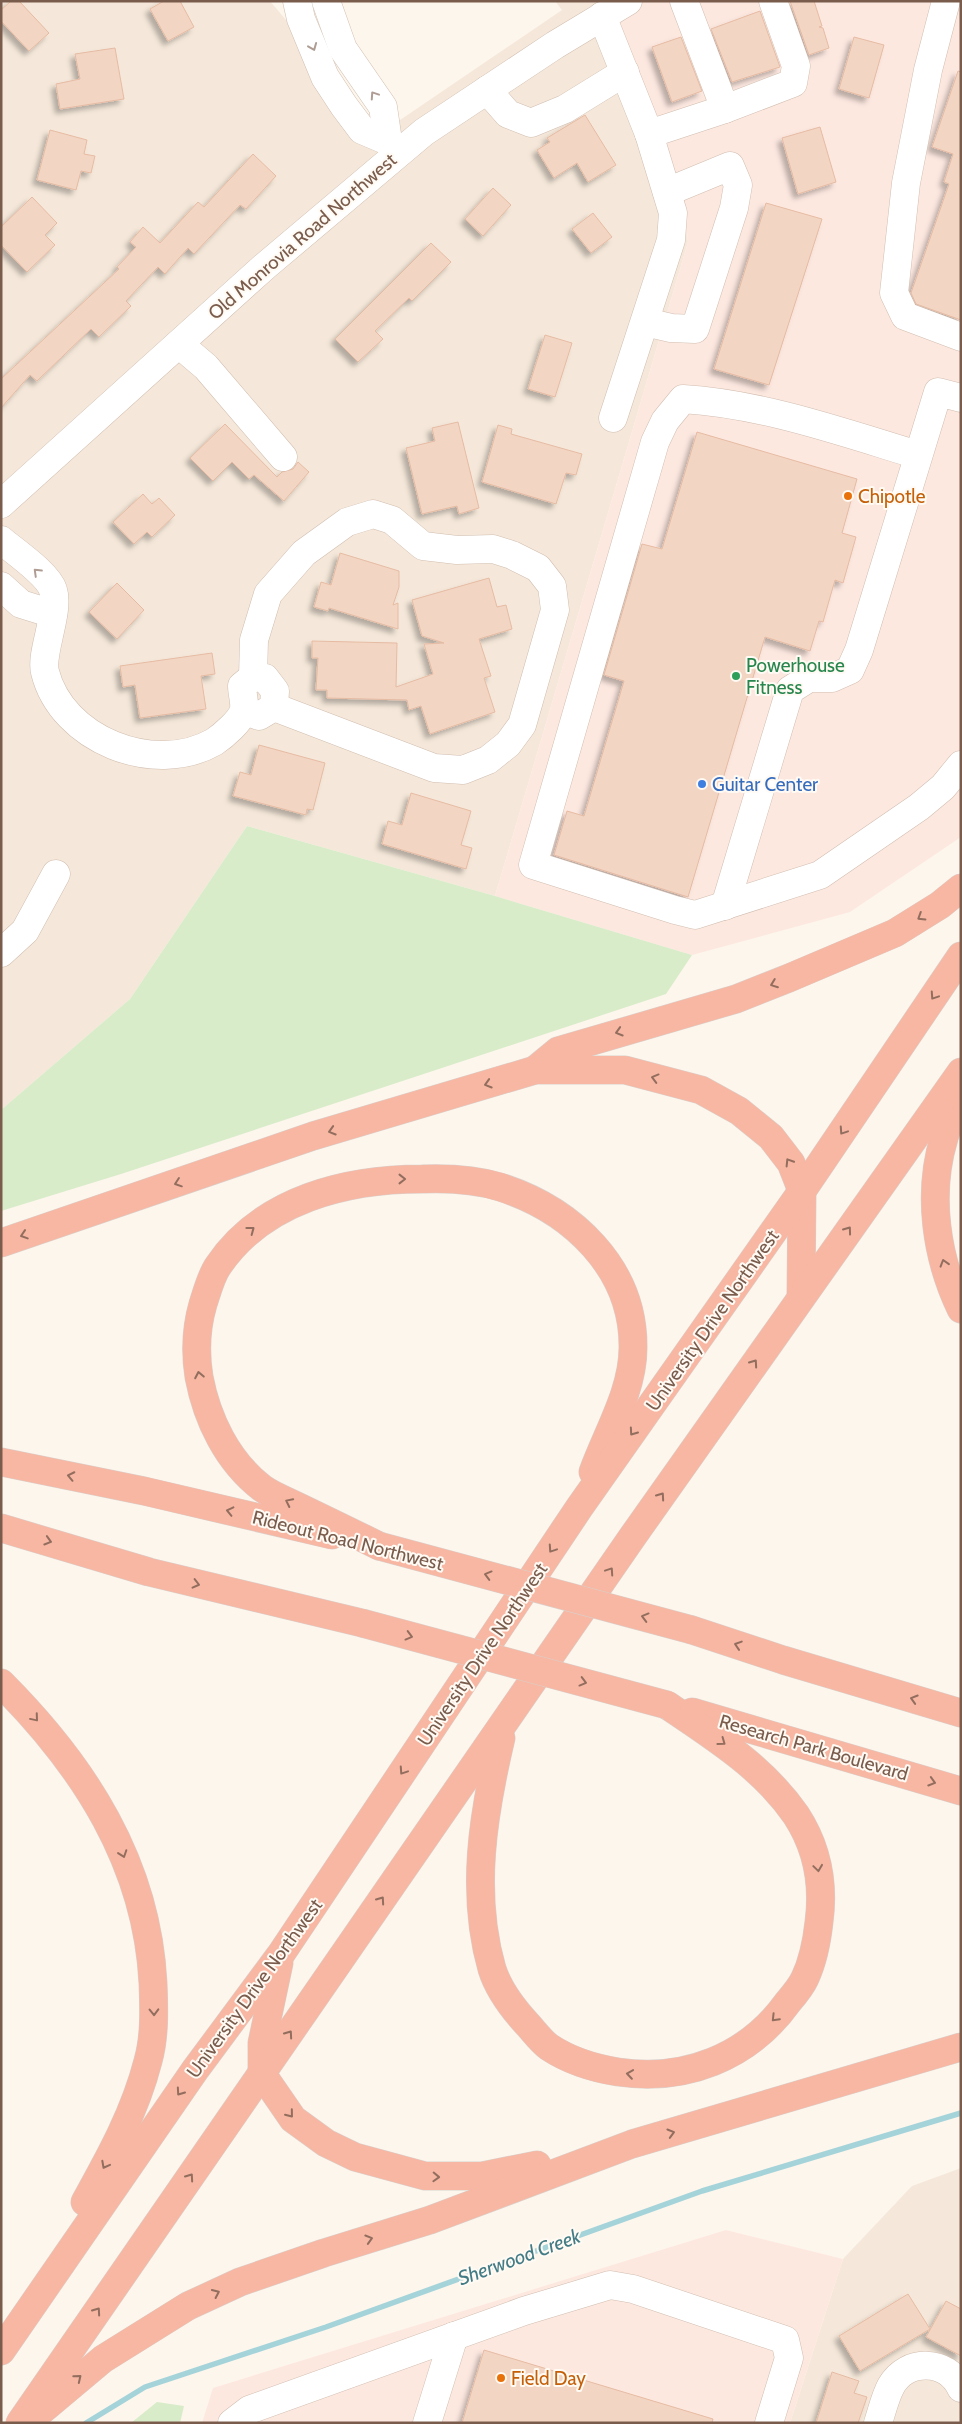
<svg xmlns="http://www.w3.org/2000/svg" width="962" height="2424" viewBox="0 0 962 2424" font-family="Cabin,sans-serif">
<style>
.residential{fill:#f5e8da}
.commercial{fill:#fde8e0}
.green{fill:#d8ecc9}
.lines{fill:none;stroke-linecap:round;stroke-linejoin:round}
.stream{stroke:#a5d3da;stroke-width:5.5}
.building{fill:#f3d5c3;stroke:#e6bba3;filter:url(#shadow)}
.minor-casing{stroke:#d1beb0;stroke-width:29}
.highway-casing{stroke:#dad1cd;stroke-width:29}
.minor{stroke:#fff;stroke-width:28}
.highway{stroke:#f7b7a3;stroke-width:28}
.highway-bridge-casing{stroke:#dad1cd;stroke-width:29;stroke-linecap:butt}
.highway-bridge{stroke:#f7b7a3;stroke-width:28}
.oneway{stroke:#af9d94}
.oneway2{stroke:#936e5e}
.food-dot{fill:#e8710a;stroke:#fffaf3;stroke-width:2}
.leisure-dot{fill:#2e9e5b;stroke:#fffaf3;stroke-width:2}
.shop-dot{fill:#3f7fe0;stroke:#fffaf3;stroke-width:2}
.labels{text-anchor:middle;stroke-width:4;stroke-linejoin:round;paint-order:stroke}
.street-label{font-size:19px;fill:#7a5c4d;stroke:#fffaf3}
.food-label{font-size:19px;fill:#c56008;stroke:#fffaf3;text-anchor:start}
.leisure-label{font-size:19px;fill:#27864d;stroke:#fffaf3;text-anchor:start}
.shop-label{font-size:19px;fill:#366cbe;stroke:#fffaf3;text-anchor:start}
.water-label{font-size:20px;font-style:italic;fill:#437c86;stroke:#fffaf3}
</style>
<defs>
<filter id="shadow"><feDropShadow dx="-4.5" dy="4.5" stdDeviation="2.5" flood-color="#0004"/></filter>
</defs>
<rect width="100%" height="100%" fill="#fdf6ec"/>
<g class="residential">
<polygon points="1,1 270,1 381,133 562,10 555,1 611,1 683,199 688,242 495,896 247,826 130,999 1,1110"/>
<polygon points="961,2168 961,2423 790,2423 843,2259 912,2186"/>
</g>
<g class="commercial">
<polygon points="611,1 961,1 961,837 850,912 692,955 495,896 688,242 683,199"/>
<polygon points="726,2230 843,2259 790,2423 202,2423 213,2388"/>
</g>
<g class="green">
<polygon points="247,826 495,896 692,955 666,994 121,1174 1,1211 1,1110 130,999"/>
<polygon points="157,2402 184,2406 180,2423 131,2423"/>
</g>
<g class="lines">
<polyline class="stream" points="86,2423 145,2387 326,2327 702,2191 961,2113"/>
</g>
<g class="building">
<polygon points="11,1 19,1 49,33 29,51 1,21 1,10"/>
<polygon points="164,1 180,1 194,27 168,41 150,9"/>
<polygon points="790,1 814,1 822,26 819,27 823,28 829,48 809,55"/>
<polygon points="760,11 780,67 732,82 711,29"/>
<polygon points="681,37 702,91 672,102 652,47"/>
<polygon points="854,37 884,45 869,98 839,89"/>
<polygon points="115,48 124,99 60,109 56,84 80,79 75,54"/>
<polygon points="958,71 961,72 961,320 916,304 911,293 949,184 944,182 953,154 932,147"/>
<polygon points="585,115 616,165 588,182 577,163 554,178 537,150 550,142 547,138"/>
<polygon points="820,127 836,182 798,194 782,138"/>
<polygon points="50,130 87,140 84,154 95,156 91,173 81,171 76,190 37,180"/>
<polygon points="253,154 276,176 246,209 240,205 194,254 188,248 165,274 158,267 126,301 131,306 99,337 91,329 37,381 30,375 1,408 1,379 119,269 117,267 136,247 130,242 143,227 160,243 198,202 204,207"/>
<polygon points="493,188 511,205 483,236 465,219"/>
<polygon points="32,197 57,223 45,235 55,245 27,272 1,245 1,227"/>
<polygon points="766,203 822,219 769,385 714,369"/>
<polygon points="593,213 612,237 591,253 572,229"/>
<polygon points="431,243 451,262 412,301 409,298 375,331 383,339 358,362 335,339"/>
<polygon points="545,335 572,343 555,397 528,389"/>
<polygon points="458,422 479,508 459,514 457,506 422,514 406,448 435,441 432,428"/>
<polygon points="225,424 277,477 282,472 293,469 298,462 309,472 284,501 254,475 249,479 232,462 213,481 190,458"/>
<polygon points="498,425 512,429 511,434 582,454 576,475 566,473 556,504 482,482"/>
<polygon points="697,432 857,479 842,533 856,537 843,583 835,580 823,622 819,621 810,651 765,637 688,897 554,855 567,811 584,816 624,681 604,675 642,544 662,549"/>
<polygon points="143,494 152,504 159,498 175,515 152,537 147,532 134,544 113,522"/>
<polygon points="340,553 399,571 399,587 393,605 398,603 398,629 329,608 328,611 314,607 321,582 331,585"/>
<polygon points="489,578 497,607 506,605 512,629 479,639 491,676 484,678 495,712 430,734 421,706 409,710 407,700 327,698 327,690 316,690 318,658 312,658 312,641 397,643 396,687 433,674 424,644 444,643 422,636 412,600"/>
<polygon points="117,583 144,610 117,639 89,612"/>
<polygon points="212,653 215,674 201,676 206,709 140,718 135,685 123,687 120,666"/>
<polygon points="259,745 325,763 313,810 307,809 306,815 233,796 240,772 251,775"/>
<polygon points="411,793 471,811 461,845 472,848 466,869 382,844 388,821 402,825"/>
<polygon points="908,2294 930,2329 860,2371 839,2336"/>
<polygon points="946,2301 961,2309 961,2356 926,2337"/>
<polygon points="484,2350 713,2419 712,2423 462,2423"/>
<polygon points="832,2372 859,2381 854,2393 867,2397 858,2423 816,2423"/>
</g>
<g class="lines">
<defs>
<g id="minor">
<polyline points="297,1 301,19 325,77 344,106 362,130 388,141"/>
<polyline points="326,1 343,49 383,107 388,141 397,152"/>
<polyline points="684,1 725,109"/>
<polyline points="946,1 928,70 906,183 894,293 905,316 961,337"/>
<polyline points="602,16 649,134 673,213 671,240 613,418"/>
<polyline points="487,90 508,114 531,123 565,109 625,72"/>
<polyline points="649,134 725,109 793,83 796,66 773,1"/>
<polyline points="645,322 671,328 695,329 734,208 738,185 730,166 667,192"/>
<polyline points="179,344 206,367 283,457"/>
<path d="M918 455C842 432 763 404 683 399L665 421 655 442 533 865 675 910 695 915 820 875 919 807 943 787 961 765"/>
<polyline points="1,504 264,267 424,132 555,45 628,1"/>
<path d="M1 540C14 551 48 574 53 590 60 612 40 653 45 672 62 740 154 776 214 742 223 736 242 720 244 709 245 702 242 693 242 686L253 677 265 678 275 691 274 707 259 716 244 710"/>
<polyline points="1,586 21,604 53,614"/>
<polyline points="253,677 254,640 268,594 304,553 347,522 373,514 392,520 423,546 457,550 493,549 512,555 538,568 552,586 555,610 522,725 508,744 488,760 463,770 434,768 274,707"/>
<polyline points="725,906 790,690 809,678 832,678 850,670 859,650 938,392 961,398"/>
<polyline points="1,953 25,931 56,874"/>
<polyline points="232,2423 249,2410 524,2311 610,2285 633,2289 785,2340 789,2358 769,2423"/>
<polyline points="427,2423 454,2336"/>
<path d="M878 2423C882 2411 885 2397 891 2386 907 2358 947 2359 961 2388"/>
</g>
<g id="highway">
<polyline points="535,1070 558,1051 736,999 789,978 895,933 940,905 961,888"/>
<path d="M961 1095C956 1110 948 1123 944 1138 927 1194 936 1257 961 1309"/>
<polyline points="1,1243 313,1136 535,1070 625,1070 701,1090 739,1111 771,1137 791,1163 802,1191 801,1295"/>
<polyline points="1,1462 144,1491 332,1535"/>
<polyline points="1,1528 149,1572 362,1623"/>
<path d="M379 1546C353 1533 326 1520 299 1507 287 1501 273 1496 262 1488 227 1461 207 1419 199 1377 195 1352 196 1328 203 1304 207 1292 211 1276 218 1266 263 1199 347 1179 422 1179 448 1178 474 1179 500 1187 572 1210 634 1268 633 1348 633 1391 607 1433 593 1472"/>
<polyline points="692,1630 783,1660 961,1713"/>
<path d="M1 1683C84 1766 147 1863 153 1983 154 2009 155 2036 148 2061 135 2112 110 2157 85 2202"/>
<polyline points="692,1712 961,1791"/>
<path d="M501 1738C483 1814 470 1893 492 1969 499 1991 514 2010 529 2026 535 2033 542 2042 549 2047 570 2061 593 2068 618 2072 684 2082 748 2058 788 2002 794 1995 801 1987 805 1978 813 1961 817 1940 819 1922 824 1884 817 1847 796 1815 763 1767 714 1737 667 1705"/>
<polyline points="279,1963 262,2043 262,2074 293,2119 326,2143 355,2157 425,2176 482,2176 537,2165"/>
<polyline points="1,2351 195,2070 281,1954 579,1508 802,1191 961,956"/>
<polyline points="41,2411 103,2359 188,2306 240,2282 324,2253 430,2220 632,2144 961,2047"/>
<polyline points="20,2423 633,1536 961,1072"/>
</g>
</defs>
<use href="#minor" class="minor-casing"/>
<use href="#highway" class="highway-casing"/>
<use href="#minor" class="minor"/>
<use href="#highway" class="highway"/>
<defs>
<g id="highway-bridge">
<polyline points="379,1546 692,1630"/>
<polyline points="362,1623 667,1705"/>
</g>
</defs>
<use href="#highway-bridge" class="highway-bridge-casing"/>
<use href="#highway-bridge" class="highway-bridge"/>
</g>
<defs><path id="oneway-chevron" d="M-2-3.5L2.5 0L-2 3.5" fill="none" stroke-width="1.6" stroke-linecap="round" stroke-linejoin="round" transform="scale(1.25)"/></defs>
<g class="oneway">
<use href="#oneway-chevron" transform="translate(313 47) rotate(68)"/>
<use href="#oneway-chevron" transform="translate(374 95) rotate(-124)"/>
<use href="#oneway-chevron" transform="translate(37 572) rotate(-136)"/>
</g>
<g class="oneway2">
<use href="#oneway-chevron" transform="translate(921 917) rotate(148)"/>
<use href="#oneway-chevron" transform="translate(774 984) rotate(159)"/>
<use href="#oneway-chevron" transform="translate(934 996) rotate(124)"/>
<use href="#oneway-chevron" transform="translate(619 1032) rotate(163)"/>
<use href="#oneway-chevron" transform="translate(655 1078) rotate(-165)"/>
<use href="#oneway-chevron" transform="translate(488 1084) rotate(163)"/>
<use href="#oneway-chevron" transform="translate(332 1131) rotate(163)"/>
<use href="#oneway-chevron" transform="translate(843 1131) rotate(124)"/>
<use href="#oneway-chevron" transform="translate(789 1162) rotate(-122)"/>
<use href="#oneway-chevron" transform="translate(402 1179)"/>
<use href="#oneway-chevron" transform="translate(178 1183) rotate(161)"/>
<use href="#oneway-chevron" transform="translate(251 1230) rotate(-37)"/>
<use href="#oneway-chevron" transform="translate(848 1230) rotate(-54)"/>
<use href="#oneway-chevron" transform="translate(24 1235) rotate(162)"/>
<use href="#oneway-chevron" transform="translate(944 1263) rotate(-107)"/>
<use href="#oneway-chevron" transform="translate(754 1363) rotate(-55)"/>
<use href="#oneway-chevron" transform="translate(199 1375) rotate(-101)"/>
<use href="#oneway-chevron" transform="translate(633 1432) rotate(125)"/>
<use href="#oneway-chevron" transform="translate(71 1476) rotate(-168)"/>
<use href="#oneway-chevron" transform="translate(661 1496) rotate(-55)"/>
<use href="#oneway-chevron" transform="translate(289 1502) rotate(-154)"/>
<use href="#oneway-chevron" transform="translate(230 1511) rotate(-167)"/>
<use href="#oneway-chevron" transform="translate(48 1541) rotate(17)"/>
<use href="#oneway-chevron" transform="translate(552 1549) rotate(124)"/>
<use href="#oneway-chevron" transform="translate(610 1571) rotate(-56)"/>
<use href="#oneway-chevron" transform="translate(488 1575) rotate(-165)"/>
<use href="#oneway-chevron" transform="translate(196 1584) rotate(14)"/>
<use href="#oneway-chevron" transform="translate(645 1617) rotate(-165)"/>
<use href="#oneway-chevron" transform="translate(409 1636) rotate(15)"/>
<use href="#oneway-chevron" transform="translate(738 1645) rotate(-162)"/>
<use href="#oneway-chevron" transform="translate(583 1682) rotate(15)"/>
<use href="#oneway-chevron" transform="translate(914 1699) rotate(-163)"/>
<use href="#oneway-chevron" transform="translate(35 1718) rotate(50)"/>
<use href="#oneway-chevron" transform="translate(722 1742) rotate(36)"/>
<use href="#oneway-chevron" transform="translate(403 1771) rotate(124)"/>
<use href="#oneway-chevron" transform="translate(932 1782) rotate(17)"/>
<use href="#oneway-chevron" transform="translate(123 1854) rotate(71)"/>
<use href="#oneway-chevron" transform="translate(818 1868) rotate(82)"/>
<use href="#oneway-chevron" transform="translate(381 1900) rotate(-55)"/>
<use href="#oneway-chevron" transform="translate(154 2012) rotate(89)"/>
<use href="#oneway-chevron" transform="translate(775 2018) rotate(134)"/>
<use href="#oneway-chevron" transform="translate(289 2034) rotate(-55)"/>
<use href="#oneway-chevron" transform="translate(630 2074) rotate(-172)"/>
<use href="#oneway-chevron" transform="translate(180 2092) rotate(125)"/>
<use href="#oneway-chevron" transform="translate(290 2114) rotate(51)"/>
<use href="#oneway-chevron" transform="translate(671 2133) rotate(-16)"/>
<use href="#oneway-chevron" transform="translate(105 2165) rotate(118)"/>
<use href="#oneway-chevron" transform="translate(190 2177) rotate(-55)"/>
<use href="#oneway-chevron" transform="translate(436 2177) rotate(2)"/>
<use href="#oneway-chevron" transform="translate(369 2239) rotate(-17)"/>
<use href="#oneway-chevron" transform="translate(216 2293) rotate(-25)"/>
<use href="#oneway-chevron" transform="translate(97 2311) rotate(-55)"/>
<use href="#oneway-chevron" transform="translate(78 2378) rotate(-39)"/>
</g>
<g class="food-dot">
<circle cx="848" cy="496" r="5"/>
<circle cx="501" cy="2378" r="5"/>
</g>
<circle class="leisure-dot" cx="736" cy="676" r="5"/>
<circle class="shop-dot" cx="702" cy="784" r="5"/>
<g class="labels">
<g class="street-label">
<text transform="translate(302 236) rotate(-41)" y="7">Old Monrovia Road Northwest</text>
<text transform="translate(712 1320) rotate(-55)" y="7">University Drive Northwest</text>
<text transform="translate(348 1540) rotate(14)" y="7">Rideout Road Northwest</text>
<text transform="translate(482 1654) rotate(-56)" y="7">University Drive Northwest</text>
<text transform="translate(814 1747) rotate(16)" y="7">Research Park Boulevard</text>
<text transform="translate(254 1988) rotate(-54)" y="7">University Drive Northwest</text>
</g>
<g class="food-label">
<text x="858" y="503">Chipotle</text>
<text x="511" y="2385">Field Day</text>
</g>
<g class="leisure-label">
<text x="746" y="672">Powerhouse<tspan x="746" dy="22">Fitness</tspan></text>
</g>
<g class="shop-label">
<text x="712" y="791">Guitar Center</text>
</g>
<g class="water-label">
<text transform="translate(519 2257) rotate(-20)" y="7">Sherwood Creek</text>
</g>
</g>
<rect width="962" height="2424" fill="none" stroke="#7a5c4d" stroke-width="5"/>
</svg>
